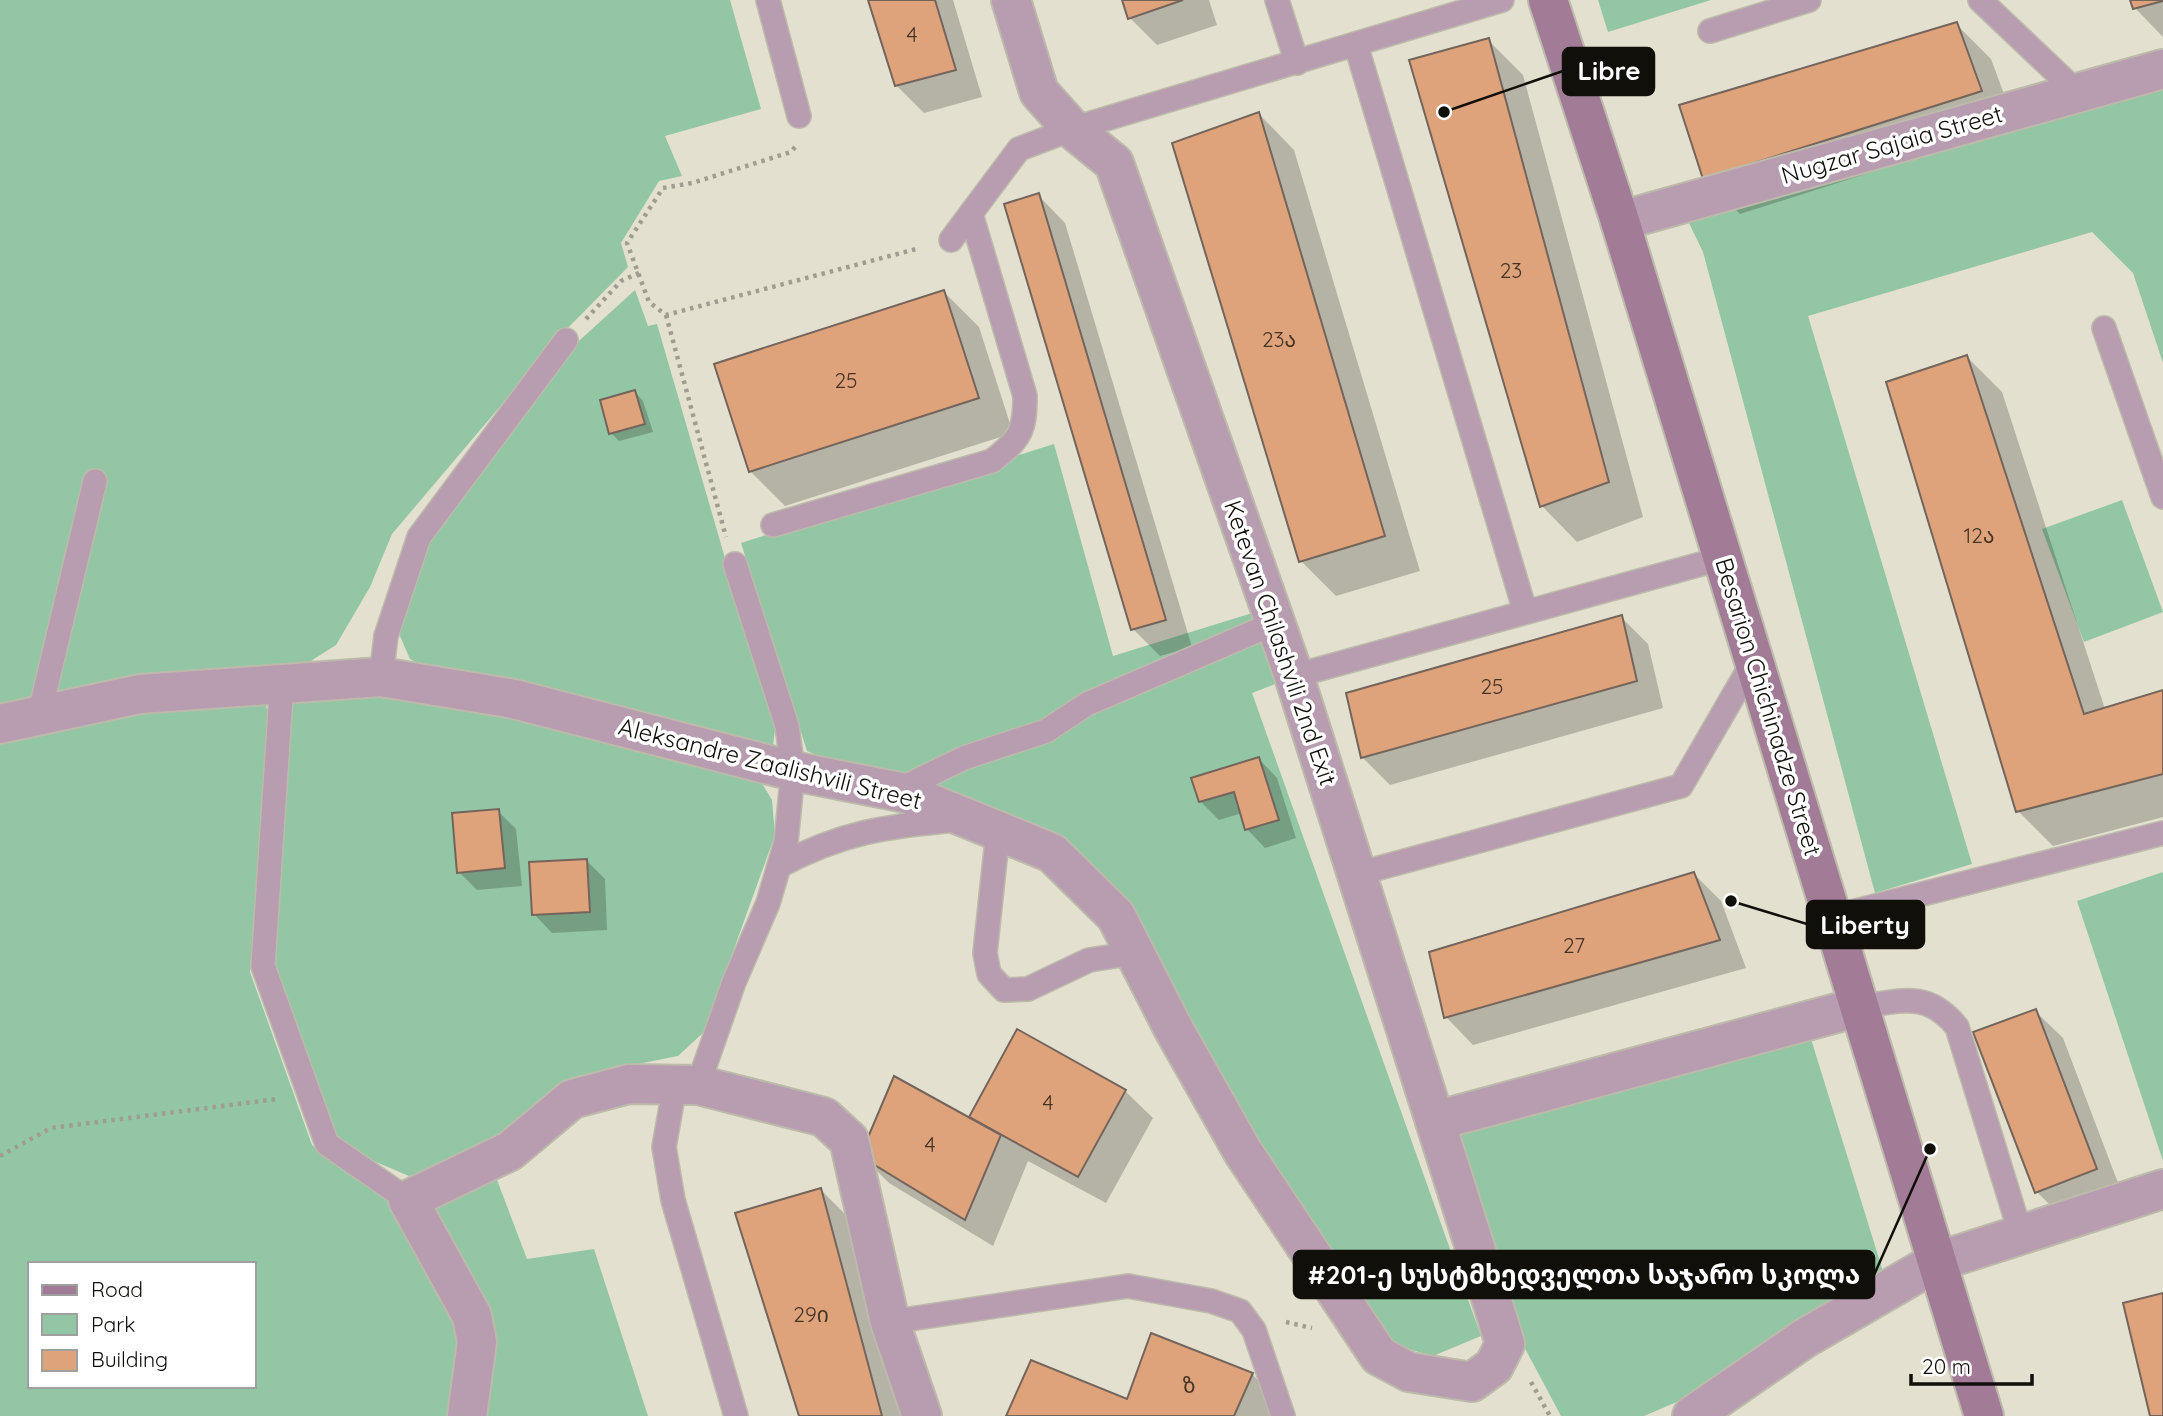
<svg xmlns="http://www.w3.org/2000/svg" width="2163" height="1416" viewBox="0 0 2163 1416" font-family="Quicksand,'Noto Sans Georgian',sans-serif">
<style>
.green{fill:#93c6a4;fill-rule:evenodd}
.shadow{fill:#0003}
.building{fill:#dfa37b;stroke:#74655c;stroke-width:2}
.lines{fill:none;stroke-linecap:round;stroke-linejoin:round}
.lane-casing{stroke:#bdbaac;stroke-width:26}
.street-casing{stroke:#bdbaac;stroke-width:42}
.secondary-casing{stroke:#bdbaac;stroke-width:42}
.path{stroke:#9f9d90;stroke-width:4.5;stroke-dasharray:3.5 5;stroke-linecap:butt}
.lane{stroke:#b79daf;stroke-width:23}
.street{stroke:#b79daf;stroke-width:38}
.secondary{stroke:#a27b97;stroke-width:38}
.labels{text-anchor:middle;stroke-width:7;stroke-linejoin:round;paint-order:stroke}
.number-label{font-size:21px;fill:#443426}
.street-label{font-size:24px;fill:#100f0a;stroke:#fff}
.leader{fill:none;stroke:#100f0a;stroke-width:2.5}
.callout-dot{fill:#100f0a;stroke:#fff;stroke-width:2.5}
.callout{fill:#100f0a;stroke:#100f0a;stroke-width:2.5}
.callout-label{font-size:26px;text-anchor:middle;font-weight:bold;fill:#fff}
</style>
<rect width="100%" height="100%" fill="#e3e0cf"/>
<g class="green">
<polygon points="0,0 730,0 761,109 665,136 682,176 659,181 621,243 628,267 558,338 392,534 370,587 336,645 303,666 150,677 0,703"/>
<polygon points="1598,0 1711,0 1608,32"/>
<polygon points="2163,86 2163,363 2133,273 2092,232 1808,316 1972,864 1875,893 1703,252 1689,223"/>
<polygon points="635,290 648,326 657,324 775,730 772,754 452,681 410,659 396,627 427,541 570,349"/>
<polygon points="1054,444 1113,656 1262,610 1280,682 1252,693 1481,1336 1433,1356 1394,1345 1251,1146 1110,895 848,768 807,751 741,543"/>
<polygon points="2122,500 2163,612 2084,642 2042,529"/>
<polygon points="371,692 526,713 760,780 772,800 775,835 704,1032 678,1056 577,1076 520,1127 442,1171 409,1176 369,1159 334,1135 273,969 292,696"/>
<path d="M150 702 265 703 269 716 250 972 312 1145 403 1211 467 1330 454 1416H0V733ZM30 1264H254V1386H30Z"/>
<polygon points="2163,872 2163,1161 2077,901"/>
<polygon points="1811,1039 1885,1278 1686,1398 1644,1416 1561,1416 1520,1339 1450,1133"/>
<polygon points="494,1172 527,1259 594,1249 648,1416 478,1416 429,1199"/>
</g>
<g class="shadow">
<polygon points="870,0 953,0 982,97 924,113 896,85"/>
<polygon points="1124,0 1209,0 1217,25 1157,45 1130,18"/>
<polygon points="2132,0 2163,0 2163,37 2135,8"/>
<polygon points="1956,24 1991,59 2016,126 1740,214 1704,178"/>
<polygon points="1488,40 1523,75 1643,517 1577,542 1542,506"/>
<polygon points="1259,114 1294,150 1420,571 1336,596 1301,561"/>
<polygon points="1038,195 1065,223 1192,647 1160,656 1133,629"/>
<polygon points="944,292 979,327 1013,433 785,506 750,471"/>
<polygon points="1967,357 2002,392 2105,709 2163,691 2163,817 2053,846 2018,811"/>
<polygon points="635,392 643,401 653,432 619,441 611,433"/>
<polygon points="1621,617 1648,644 1663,708 1390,785 1363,758 1348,694"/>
<polygon points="1259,759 1277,778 1296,838 1265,848 1247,829 1242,813 1219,820 1200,801"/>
<polygon points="498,811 516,829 522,886 477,890 459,872"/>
<polygon points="586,860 605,879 607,930 552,933 534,914"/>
<polygon points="1694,874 1721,901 1746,968 1473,1045 1446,1017"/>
<polygon points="2035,1011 2063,1038 2123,1196 2064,1219 2037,1192"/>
<polygon points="1018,1031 1125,1091 1153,1118 1106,1203 1028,1161 993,1246 889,1183 862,1156 970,1119"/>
<polygon points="821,1190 856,1225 907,1416 801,1416"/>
<polygon points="1252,1374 1279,1402 1272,1416 1008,1416 1128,1401"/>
</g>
<g class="building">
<polygon points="868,0 935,0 956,70 895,86"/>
<polygon points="1122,0 1183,0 1128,19"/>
<polygon points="2130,0 2163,0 2163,1 2133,9"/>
<polygon points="1957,22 1982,91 1703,179 1679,105"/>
<polygon points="1489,38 1609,482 1540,507 1409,60"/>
<polygon points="1259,112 1385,536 1299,562 1172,143"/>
<polygon points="1039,193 1166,620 1131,630 1004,204"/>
<polygon points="944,290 979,398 749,472 714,364"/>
<polygon points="1967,355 2084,714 2163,690 2163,774 2016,812 1886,382"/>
<polygon points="635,390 645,424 609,434 600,400"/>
<polygon points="1622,615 1637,681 1361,758 1346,693"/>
<polygon points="1259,757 1279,820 1245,830 1234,792 1199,802 1191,778"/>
<polygon points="499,809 505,868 457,873 452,813"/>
<polygon points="587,859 590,912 532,915 529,862"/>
<polygon points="1694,872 1720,940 1444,1018 1429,952"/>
<polygon points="2036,1009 2097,1169 2035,1193 1973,1032"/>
<polygon points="1017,1029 1126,1090 1078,1177 969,1117"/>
<polygon points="894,1076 1001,1135 965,1220 860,1156"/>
<polygon points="821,1188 882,1416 799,1416 735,1213"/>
<polygon points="2163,1293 2163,1416 2150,1416 2123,1303"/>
<polygon points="1151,1333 1253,1373 1234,1416 1006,1416 1031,1360 1127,1399"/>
</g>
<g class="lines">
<defs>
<g id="lane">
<polyline points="768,0 799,116"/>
<polyline points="1277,0 1297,63"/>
<polyline points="1980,0 2078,93"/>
<polyline points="1710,31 1809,0"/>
<polyline points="1356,45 1525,611"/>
<polyline points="951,240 1019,149 1072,129 1502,0"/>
<polyline points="2104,328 2163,497"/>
<path d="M773 525 992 461C1020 439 1025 432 1025 396L971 214"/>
<polyline points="1294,676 1723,558"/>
<polyline points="381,677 386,636 419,537 566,340"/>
<polyline points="282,681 263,966 327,1144 408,1200"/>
<polyline points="39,716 95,481"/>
<polyline points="896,791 964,758 1046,731 1087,704 1275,623"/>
<polyline points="998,831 985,953 989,974 1004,990 1028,989 1089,960 1135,953"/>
<path d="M779 866C842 832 887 826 957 820"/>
<polyline points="1357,874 1681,786 1754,660"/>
<polyline points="1832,917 2163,833"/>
<path d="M1859 1007C1901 1001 1927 990 1957 1027L2021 1235"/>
<polyline points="675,1085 664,1147 673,1200 736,1416"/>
<polyline points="698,1085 734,982 768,903 779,866 786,842 793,771 787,726 735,564"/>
<polyline points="890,1322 1128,1286 1211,1301 1240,1311 1254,1330 1283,1416"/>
</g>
<g id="street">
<polyline points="1620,221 2163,69"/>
<polyline points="0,724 140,694 381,677 514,699 793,771 905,793 1052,853 1116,916 1173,1028 1243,1152 1379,1356 1409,1372 1472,1382 1494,1366 1505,1344 1497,1317 1294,676 1114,163 1072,129 1039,92 1011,0"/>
<polyline points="1435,1121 1859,1007"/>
<polyline points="467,1416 477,1342 472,1316 408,1200 510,1151 572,1099 629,1084 698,1085 824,1117 849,1140 890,1322 922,1416"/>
<polyline points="1692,1416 1805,1338 1936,1262 2163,1189"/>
</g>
<polyline id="secondary" points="1548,0 1620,221 1984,1416"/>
</defs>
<use href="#lane" class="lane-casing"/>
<use href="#street" class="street-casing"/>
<use href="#secondary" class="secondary-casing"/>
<g class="path">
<polyline points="795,147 791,152 692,183 663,188 627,243 649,302 666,315 920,248"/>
<polyline points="666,315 726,537"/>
<polyline points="586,319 621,281 639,273"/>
<polyline points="0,1156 51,1128 277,1099"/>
<polyline points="1286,1322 1312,1328"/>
<polyline points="1531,1382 1550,1416"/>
</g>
<use href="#lane" class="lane"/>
<use href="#street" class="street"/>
<use href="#secondary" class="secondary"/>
</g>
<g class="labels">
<g class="number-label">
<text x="912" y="42">4</text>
<text x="1511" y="278">23</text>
<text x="1279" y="347">23ა</text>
<text x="846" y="388">25</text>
<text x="1979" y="543">12ა</text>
<text x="1492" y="694">25</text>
<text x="1574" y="953">27</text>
<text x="1048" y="1110">4</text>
<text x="930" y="1152">4</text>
<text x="811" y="1322">29ი</text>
<text x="1189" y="1393">ზ</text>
</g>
<g class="street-label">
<text transform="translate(1892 145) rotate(-16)" y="8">Nugzar Sajaia Street</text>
<text transform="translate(1280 643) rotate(71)" y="8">Ketevan Chilashvili 2nd Exit</text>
<text transform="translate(1768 707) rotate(73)" y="8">Besarion Chichinadze Street</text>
<text transform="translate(770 764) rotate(14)" y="8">Aleksandre Zaalishvili Street</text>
</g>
</g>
<path class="leader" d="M1444 112L1563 71M1731 901L1807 924M1930 1149L1874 1275"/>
<g class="callout-dot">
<circle cx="1444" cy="112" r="7"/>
<circle cx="1731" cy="901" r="7"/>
<circle cx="1930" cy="1149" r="7"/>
</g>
<g class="callout">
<rect x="1563" y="48" width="91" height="47" rx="7"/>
<rect x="1807" y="901" width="117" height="47" rx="7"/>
<rect x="1294" y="1251" width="580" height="47" rx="7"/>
</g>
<g class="callout-label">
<text x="1609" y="80">Libre</text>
<text x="1865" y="934">Liberty</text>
<text x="1584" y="1284">#201-ე სუსტმხედველთა საჯარო სკოლა</text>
</g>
<rect x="28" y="1262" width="228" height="126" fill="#ffffff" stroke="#9f9f9d" stroke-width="2"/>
<rect x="42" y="1285" width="35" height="10" fill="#a27b97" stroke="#9f9f9d" stroke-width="2"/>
<text x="91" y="1297" font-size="21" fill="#100f0a">Road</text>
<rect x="42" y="1314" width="35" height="21" fill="#93c6a4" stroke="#9f9f9d" stroke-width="2"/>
<text x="91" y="1332" font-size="21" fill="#100f0a">Park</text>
<rect x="42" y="1350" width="35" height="21" fill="#dfa37b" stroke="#9f9f9d" stroke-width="2"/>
<text x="91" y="1367" font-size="21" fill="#100f0a">Building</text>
<path d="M1911 1374v10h121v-10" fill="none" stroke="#100f0a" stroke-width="3.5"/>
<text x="1922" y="1374" font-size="21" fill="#100f0a" stroke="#ffffff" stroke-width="5" paint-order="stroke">20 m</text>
</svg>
